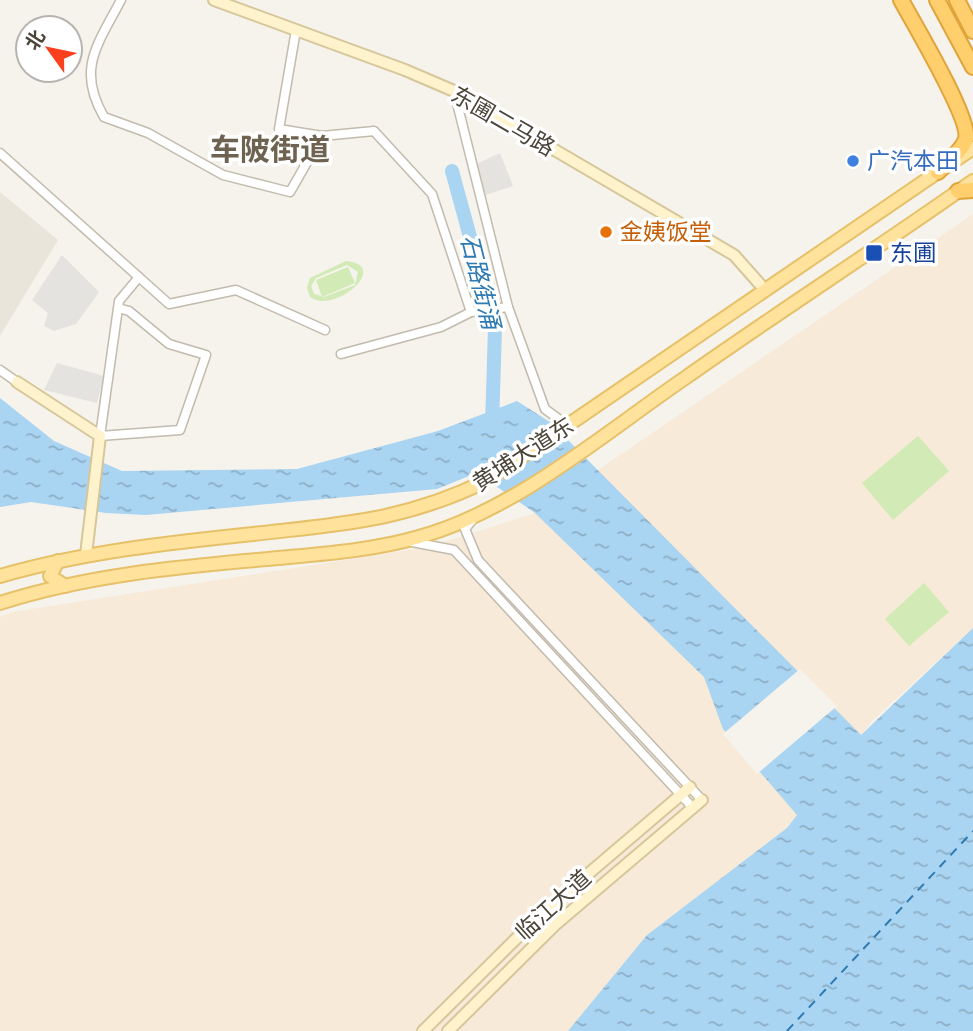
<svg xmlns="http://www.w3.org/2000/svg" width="973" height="1031" viewBox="0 0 973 1031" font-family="Cabin,'Noto Sans SC',sans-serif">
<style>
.residential{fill:#eae5da}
.commercial{fill:#f7ead8}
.garden{fill:#d2eab5;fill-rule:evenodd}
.parking{fill:#e5e3e0}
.water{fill:url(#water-ripples)}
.pier{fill:#f6f3ec}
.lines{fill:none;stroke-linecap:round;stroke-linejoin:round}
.river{stroke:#a9d4f2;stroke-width:14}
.ferry{stroke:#2e7ab2;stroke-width:2;stroke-dasharray:9 7;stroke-linecap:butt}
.street-casing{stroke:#c2bbae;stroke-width:11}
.secondary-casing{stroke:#d6c79b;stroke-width:14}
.primary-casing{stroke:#e6c16a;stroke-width:16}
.highway-casing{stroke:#e0a43c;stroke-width:18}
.street{stroke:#fff;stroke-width:8}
.secondary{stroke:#fff3cd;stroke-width:10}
.primary{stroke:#ffe39c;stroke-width:12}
.highway{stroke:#ffcf6e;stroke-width:14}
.shop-dot{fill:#3f7fe0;stroke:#fff;stroke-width:2.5}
.food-dot{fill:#e8710a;stroke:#fff;stroke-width:2.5}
.transit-dot{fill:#1a4fb4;stroke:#fff;stroke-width:2.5}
.labels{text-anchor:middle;stroke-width:7;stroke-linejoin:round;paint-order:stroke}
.street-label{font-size:23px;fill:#4b4439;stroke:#fff}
.shop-label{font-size:23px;fill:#366cbe;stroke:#fff;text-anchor:start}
.food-label{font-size:23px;fill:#c56008;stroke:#fff;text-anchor:start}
.transit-label{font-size:23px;fill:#164399;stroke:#fff;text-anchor:start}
.water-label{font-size:24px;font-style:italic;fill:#2e7ab2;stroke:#fff}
.district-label{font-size:30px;font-weight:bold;fill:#6e6250;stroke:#fff}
</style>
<defs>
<pattern id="water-ripples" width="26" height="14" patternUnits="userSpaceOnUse" patternTransform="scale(1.75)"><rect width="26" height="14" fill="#a9d4f2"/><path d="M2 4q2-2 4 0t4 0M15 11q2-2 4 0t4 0" fill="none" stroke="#8caec5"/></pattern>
</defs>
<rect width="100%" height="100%" fill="#f6f3ec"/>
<polygon class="residential" points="0,192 58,240 0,336"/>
<polygon class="commercial" points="973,214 973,628 872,721 787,828 647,935 568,1031 0,1031 0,617 12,612 428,547 535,513"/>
<g class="garden">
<path d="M346 261C392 265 335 315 310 297L307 288 310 278ZM347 265 358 272 355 285 324 297 314 294 311 286 316 278Z"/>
<polygon points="348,267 355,283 322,297 316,280"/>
<polygon points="918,436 949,471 893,520 862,483"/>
<polygon points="924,583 949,612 909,646 885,619"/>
</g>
<g class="parking">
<polygon points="500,153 513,186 486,195 476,164"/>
<polygon points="62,255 99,292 76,324 54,331 44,326 48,313 32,300"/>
<polygon points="57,363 104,376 97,403 44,390"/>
</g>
<polygon class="water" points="0,398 54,441 122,471 297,469 438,431 517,401 550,422 861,735 973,628 973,1031 568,1031 647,935 787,828 797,815 723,729 704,677 535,513 480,475 474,474 437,489 146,515 106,513 31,502 0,507"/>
<polygon class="pier" points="800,669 837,706 757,774 723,734"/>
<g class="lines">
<polyline class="river" points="452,171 495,328 492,426"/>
<polyline class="ferry" points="787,1031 973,831"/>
<defs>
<g id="street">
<path d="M121 0C98 44 76 69 104 117L148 133 223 175 290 192 322 136"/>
<polyline points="296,30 279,129 322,136 374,131 432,194 471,312"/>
<polyline points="454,91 508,307 545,409 568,426"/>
<polyline points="0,153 169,304 236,290 325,330"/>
<polyline points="118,308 129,311 169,344 206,355 180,430 100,436 119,301 139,277"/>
<polyline points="341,354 441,327 471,312 508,307"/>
<polyline points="0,370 17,382"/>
<polyline points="474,518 465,529 478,560 702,800"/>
<polyline points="407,541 454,550 693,808"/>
</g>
<g id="secondary">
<polyline points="214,0 405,70 454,91 734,255 765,290"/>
<polyline points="17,382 100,436 86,555"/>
<polyline points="423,1031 540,915 690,787"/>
<polyline points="448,1031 555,925 702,800"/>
</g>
<g id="primary">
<polyline points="58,561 50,576 65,586"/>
<path d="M0 576C83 552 167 543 253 534 341 524 404 521 486 481L973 148"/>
<path d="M0 603C87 575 178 567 268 559 319 554 371 551 419 537 516 510 603 434 685 378 780 311 878 248 973 181"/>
</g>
<g id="highway">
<path d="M901 0C913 22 971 119 966 139 962 151 946 163 938 172"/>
<polyline points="937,0 973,67"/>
<polyline points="957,0 973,31"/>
<polyline points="958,191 973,190"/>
</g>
</defs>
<use href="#street" class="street-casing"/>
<use href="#secondary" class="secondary-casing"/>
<use href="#primary" class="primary-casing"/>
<use href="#highway" class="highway-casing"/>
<use href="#street" class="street"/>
<use href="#secondary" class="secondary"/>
<use href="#primary" class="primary"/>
<use href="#highway" class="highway"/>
</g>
<circle class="shop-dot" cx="853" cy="161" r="7"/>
<circle class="food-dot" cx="606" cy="232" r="7"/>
<rect class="transit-dot" x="865" y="244" width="18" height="18" rx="3.5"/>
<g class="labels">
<g class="street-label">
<text transform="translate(503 121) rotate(30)" y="8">东圃二马路</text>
<text transform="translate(523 454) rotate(-33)" y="8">黄埔大道东</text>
<text transform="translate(553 905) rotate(-42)" y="8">临江大道</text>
</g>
<g class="shop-label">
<text x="867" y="169">广汽本田</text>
</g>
<g class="food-label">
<text x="620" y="240">金姨饭堂</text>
</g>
<g class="transit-label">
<text x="890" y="261">东圃</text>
</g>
<g class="water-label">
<text transform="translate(480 282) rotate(76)" y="8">石路街涌</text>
</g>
<g class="district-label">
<text x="270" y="160">车陂街道</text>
</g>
</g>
<g transform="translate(49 49) rotate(303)"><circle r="33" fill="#ffffff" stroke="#b7b4b0" stroke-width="2"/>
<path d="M0-5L12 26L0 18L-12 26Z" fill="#fc3f1d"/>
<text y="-10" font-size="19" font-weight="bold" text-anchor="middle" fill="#4b4439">北</text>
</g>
</svg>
